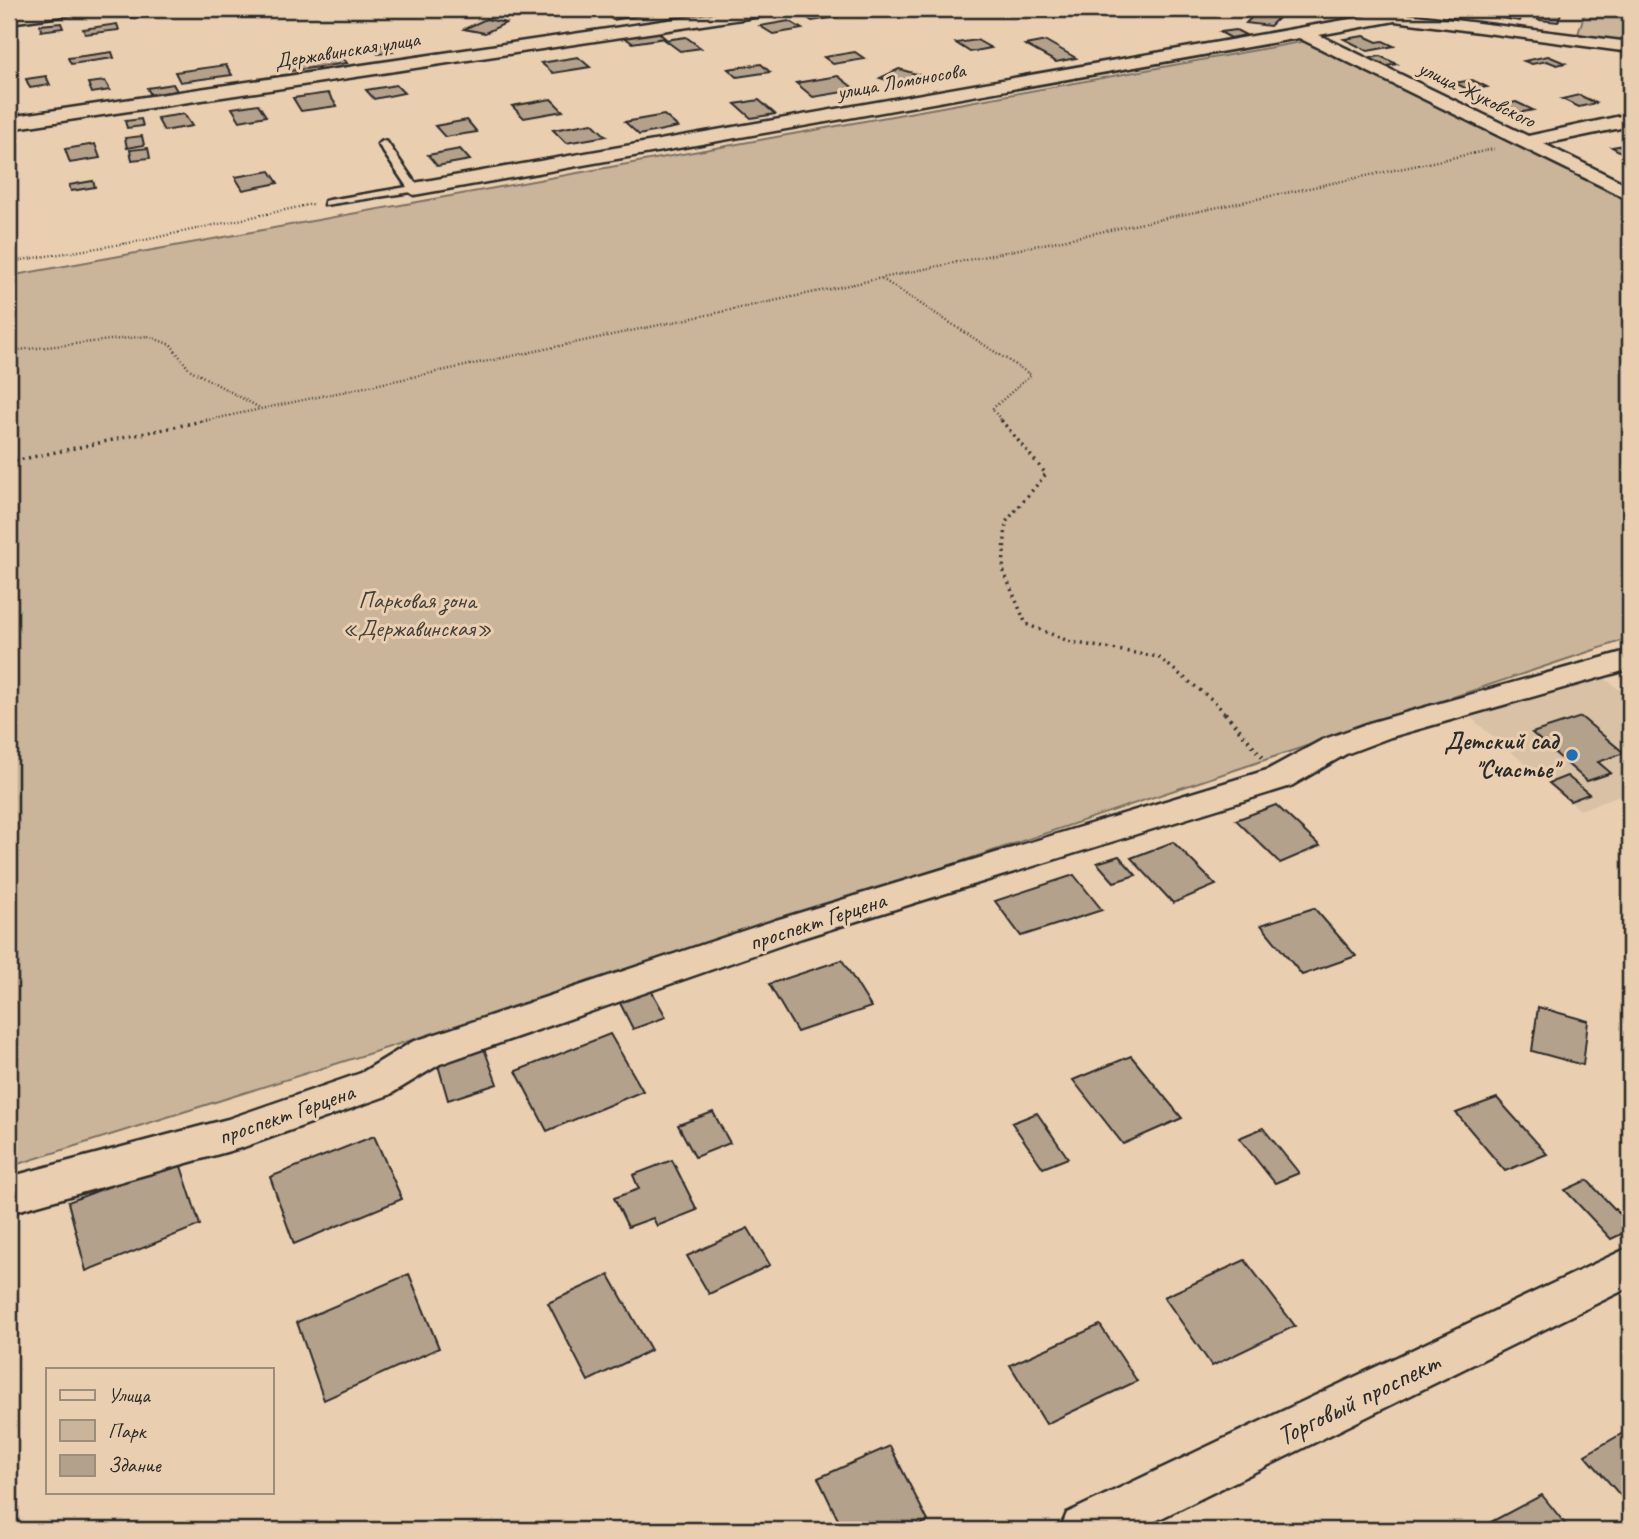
<svg xmlns="http://www.w3.org/2000/svg" width="1639" height="1539" viewBox="0 0 1639 1539" font-family="Caveat,sans-serif">
<style>
.built{fill:#d9c1a5}
.green{fill:#cab49a;stroke:#7a7062;stroke-width:2}
.building{fill:#b4a18b;stroke:#2b2b2b;stroke-width:2}
.lines{fill:none;stroke-linecap:round;stroke-linejoin:round}
.service-casing{stroke:#2b2b2b;stroke-width:5}
.minor-casing{stroke:#2b2b2b;stroke-width:5}
.path-far2{stroke:#2b2b2b;stroke-width:2.5;stroke-dasharray:1 2.5;stroke-linecap:butt}
.path-far1{stroke:#2b2b2b;stroke-width:3.5;stroke-dasharray:2 4.5;stroke-linecap:butt}
.path{stroke:#2b2b2b;stroke-width:4.5;stroke-dasharray:2 5;stroke-linecap:butt}
.service{fill:#e9cfb0;fill-rule:evenodd}
.minor{fill:#e9cfb0;fill-rule:evenodd}
.poi-dot{fill:#1f6fb2;stroke:#e9cfb0;stroke-width:2.5}
.labels{text-anchor:middle;stroke-width:6;stroke-linejoin:round;paint-order:stroke}
.far-street-label{font-size:21px;fill:#2b2b2b;stroke:#e9cfb0}
.park-label{font-size:24px;fill:#43403c;stroke:#e9cfb0}
.poi-label{font-size:24px;font-weight:bold;fill:#2b2b2b;stroke:#e9cfb0;text-anchor:end}
.street-label{font-size:24px;fill:#2b2b2b;stroke:#e9cfb0}
.near-street-label{font-size:28px;fill:#2b2b2b;stroke:#e9cfb0}
</style>
<rect width="100%" height="100%" fill="#e9cfb0"/>
<filter id="ink" filterUnits="userSpaceOnUse"><feTurbulence type="fractalNoise" baseFrequency=".0143" numOctaves="2"/><feDisplacementMap in="SourceGraphic" scale="14" xChannelSelector="R" yChannelSelector="G"/><feConvolveMatrix kernelMatrix="1 2 1 2 8 2 1 2 1" color-interpolation-filters="sRGB"/></filter>
<g filter="url(#ink)">
<polygon class="built" points="1602,676 1630,698 1630,791 1580,810 1471,718"/>
<g class="green">
<polygon points="1586,9 1630,9 1630,42 1578,34"/>
<polygon points="1306,41 1630,202 1630,638 675,957 9,1167 9,276"/>
</g>
<g class="building">
<polygon points="152,9 155,15 130,18 128,13"/>
<polygon points="634,9 643,15 613,20 603,12"/>
<polygon points="848,9 887,9 891,11 859,16"/>
<polygon points="1541,10 1561,13 1558,22 1538,20"/>
<polygon points="828,11 837,17 812,21 803,15"/>
<polygon points="1505,11 1523,13 1520,21 1501,18"/>
<polygon points="1255,14 1279,17 1270,26 1246,23"/>
<polygon points="486,19 506,23 485,33 464,29"/>
<polygon points="789,21 802,29 773,34 760,26"/>
<polygon points="61,23 63,28 41,31 40,25"/>
<polygon points="117,24 119,30 85,34 83,29"/>
<polygon points="1236,30 1246,35 1231,38 1220,32"/>
<polygon points="657,31 665,38 632,43 623,36"/>
<polygon points="1364,36 1377,42 1383,41 1394,46 1368,51 1344,39"/>
<polygon points="686,37 701,48 680,51 665,40"/>
<polygon points="977,40 991,48 970,52 956,43"/>
<polygon points="1046,41 1076,58 1056,62 1025,45"/>
<polygon points="388,44 393,52 378,54 373,46"/>
<polygon points="112,52 114,58 71,64 68,58"/>
<polygon points="855,52 865,59 833,64 824,57"/>
<polygon points="340,54 347,63 291,71 287,66 328,60 325,56"/>
<polygon points="1380,56 1397,64 1382,67 1365,59"/>
<polygon points="1548,56 1565,63 1557,65 1547,61 1532,64 1524,61"/>
<polygon points="578,57 590,67 553,73 541,63"/>
<polygon points="761,64 770,72 737,77 728,69"/>
<polygon points="226,65 232,75 180,82 175,72"/>
<polygon points="899,69 923,76 904,85 880,78"/>
<polygon points="46,76 50,85 30,88 26,79"/>
<polygon points="838,76 856,90 813,97 796,83"/>
<polygon points="1472,80 1487,87 1469,90 1455,83"/>
<polygon points="105,81 110,90 92,93 88,83"/>
<polygon points="173,84 177,91 151,95 147,88"/>
<polygon points="396,85 404,93 374,99 366,90"/>
<polygon points="328,93 337,106 301,111 293,98"/>
<polygon points="1579,95 1596,103 1579,107 1562,99"/>
<polygon points="551,99 563,111 524,118 512,106"/>
<polygon points="759,100 775,114 751,118 735,104"/>
<polygon points="1516,102 1533,110 1513,114 1497,106"/>
<polygon points="258,104 266,116 240,121 232,108"/>
<polygon points="184,114 192,126 164,131 157,118"/>
<polygon points="664,115 678,127 639,135 625,122"/>
<polygon points="141,119 143,126 127,128 125,121"/>
<polygon points="467,120 477,132 445,137 435,126"/>
<polygon points="592,123 606,136 566,143 553,130"/>
<polygon points="142,136 144,145 127,148 125,138"/>
<polygon points="95,144 100,158 70,163 65,149"/>
<polygon points="1630,144 1630,157 1612,147"/>
<polygon points="148,148 150,158 132,160 130,150"/>
<polygon points="460,149 470,160 437,166 428,155"/>
<polygon points="270,171 278,183 243,190 235,177"/>
<polygon points="93,181 95,187 71,191 69,185"/>
<polygon points="1581,717 1624,753 1598,762 1611,773 1587,781 1532,733"/>
<polygon points="1567,776 1589,794 1570,801 1549,783"/>
<polygon points="1276,805 1320,846 1280,863 1236,820"/>
<polygon points="1173,842 1216,885 1173,903 1131,858"/>
<polygon points="1119,856 1136,875 1114,882 1097,863"/>
<polygon points="1074,875 1102,910 1021,936 995,901"/>
<polygon points="1314,908 1356,956 1302,975 1261,925"/>
<polygon points="842,960 871,1007 797,1032 769,984"/>
<polygon points="651,990 666,1017 633,1029 619,1001"/>
<polygon points="1538,1007 1588,1021 1583,1065 1532,1051"/>
<polygon points="610,1034 643,1091 547,1131 516,1071"/>
<polygon points="482,1043 497,1084 448,1100 436,1058"/>
<polygon points="1131,1056 1182,1118 1123,1144 1073,1080"/>
<polygon points="1497,1098 1547,1154 1505,1171 1456,1113"/>
<polygon points="713,1112 730,1143 695,1157 678,1125"/>
<polygon points="1037,1113 1068,1158 1043,1168 1012,1123"/>
<polygon points="1263,1128 1299,1173 1275,1183 1239,1138"/>
<polygon points="374,1136 402,1199 294,1244 270,1177"/>
<polygon points="179,1160 200,1225 86,1271 68,1202"/>
<polygon points="672,1160 697,1210 657,1226 653,1218 628,1227 614,1198 639,1189 633,1175"/>
<polygon points="1587,1180 1630,1225 1630,1230 1611,1239 1565,1190"/>
<polygon points="748,1228 770,1265 709,1294 687,1256"/>
<polygon points="1245,1260 1295,1326 1212,1366 1164,1297"/>
<polygon points="409,1274 439,1348 324,1400 297,1322"/>
<polygon points="609,1275 651,1350 588,1381 548,1303"/>
<polygon points="1100,1325 1137,1381 1046,1424 1010,1365"/>
<polygon points="1630,1429 1630,1499 1626,1502 1585,1455"/>
<polygon points="890,1446 928,1521 909,1530 843,1530 818,1478"/>
<polygon points="1542,1495 1570,1530 1476,1530"/>
</g>
<g class="lines">
<defs>
<polygon id="service" points="383,141 387,142 418,187 418,191 325,205 325,201 329,200 407,187 378,144"/>
<g id="minor">
<polygon points="41,9 84,9 76,14 9,23 9,13"/>
<polygon points="743,9 783,9 775,14 9,129 9,117"/>
<polygon points="1367,9 1630,42 1630,52 1395,21 1319,35 1528,136 1630,114 1630,126 1544,144 1630,186 1630,200 1299,38 414,195 404,189 414,183 1367,16"/>
<polygon points="1630,650 1630,669 1391,737 1346,754 1291,786 802,938 440,1064 389,1095 244,1147 9,1213 9,1177 228,1119 361,1073 412,1042 776,920 1267,770 1322,740 1369,723"/>
<polygon points="1630,1247 1630,1287 1137,1530 1060,1530 1067,1513"/>
</g>
</defs>
<use href="#service" class="service-casing"/>
<use href="#minor" class="minor-casing"/>
<g class="path-far2">
<polyline points="9,262 135,242 313,204"/>
<polyline points="882,279 1031,375 992,409 1003,422"/>
<polyline points="9,351 148,336 171,345 189,369 260,408"/>
<polyline points="199,422 1494,149"/>
</g>
<g class="path-far1">
<polyline points="1001,420 1046,474 1006,522 1003,570 1026,624 1071,642 1158,657 1215,702 1226,715"/>
<polyline points="9,462 207,420"/>
</g>
<polyline class="path" points="1225,713 1263,758"/>
<use href="#service" class="service"/>
<use href="#minor" class="minor"/>
</g>
</g>
<circle class="poi-dot" cx="1572" cy="755" r="7"/>
<g class="labels">
<g class="far-street-label">
<text transform="translate(347 50) rotate(-9)" y="7">Державинская улица</text>
<text transform="translate(901 81) rotate(-10)" y="7">улица Ломоносова</text>
<text transform="translate(1477 94) rotate(26)" y="7">улица Жуковского</text>
</g>
<g class="park-label">
<text x="417" y="608">Парковая зона<tspan x="417" dy="28">«Державинская»</tspan></text>
</g>
<g class="poi-label">
<text x="1558" y="749">Детский сад<tspan x="1558" dy="28">"Счастье"</tspan></text>
</g>
<g class="street-label">
<text transform="translate(817 921) rotate(-18)" y="8">проспект Герцена</text>
<text transform="translate(286 1114) rotate(-19)" y="8">проспект Герцена</text>
</g>
<g class="near-street-label">
<text transform="translate(1358 1398) rotate(-26)" y="10">Торговый проспект</text>
</g>
</g>
<rect width="1639" height="1539" fill="none" stroke="#e9cfb0" stroke-width="35"/>
<rect x="18" y="18" width="1604" height="1504" fill="none" stroke="#2b2b2b" stroke-width="2.5" filter="url(#ink)"/>
<rect x="46" y="1368" width="228" height="126" fill="#e9cfb0" stroke="#9d8d7b" stroke-width="2"/>
<rect x="60" y="1390" width="35" height="10" fill="#e9cfb0" stroke="#9d8d7b" stroke-width="2"/>
<text x="108" y="1402" font-size="21" fill="#2b2b2b">Улица</text>
<rect x="60" y="1420" width="35" height="21" fill="#cab49a" stroke="#9d8d7b" stroke-width="2"/>
<text x="108" y="1438" font-size="21" fill="#2b2b2b">Парк</text>
<rect x="60" y="1455" width="35" height="21" fill="#b4a18b" stroke="#9d8d7b" stroke-width="2"/>
<text x="108" y="1472" font-size="21" fill="#2b2b2b">Здание</text>
</svg>
